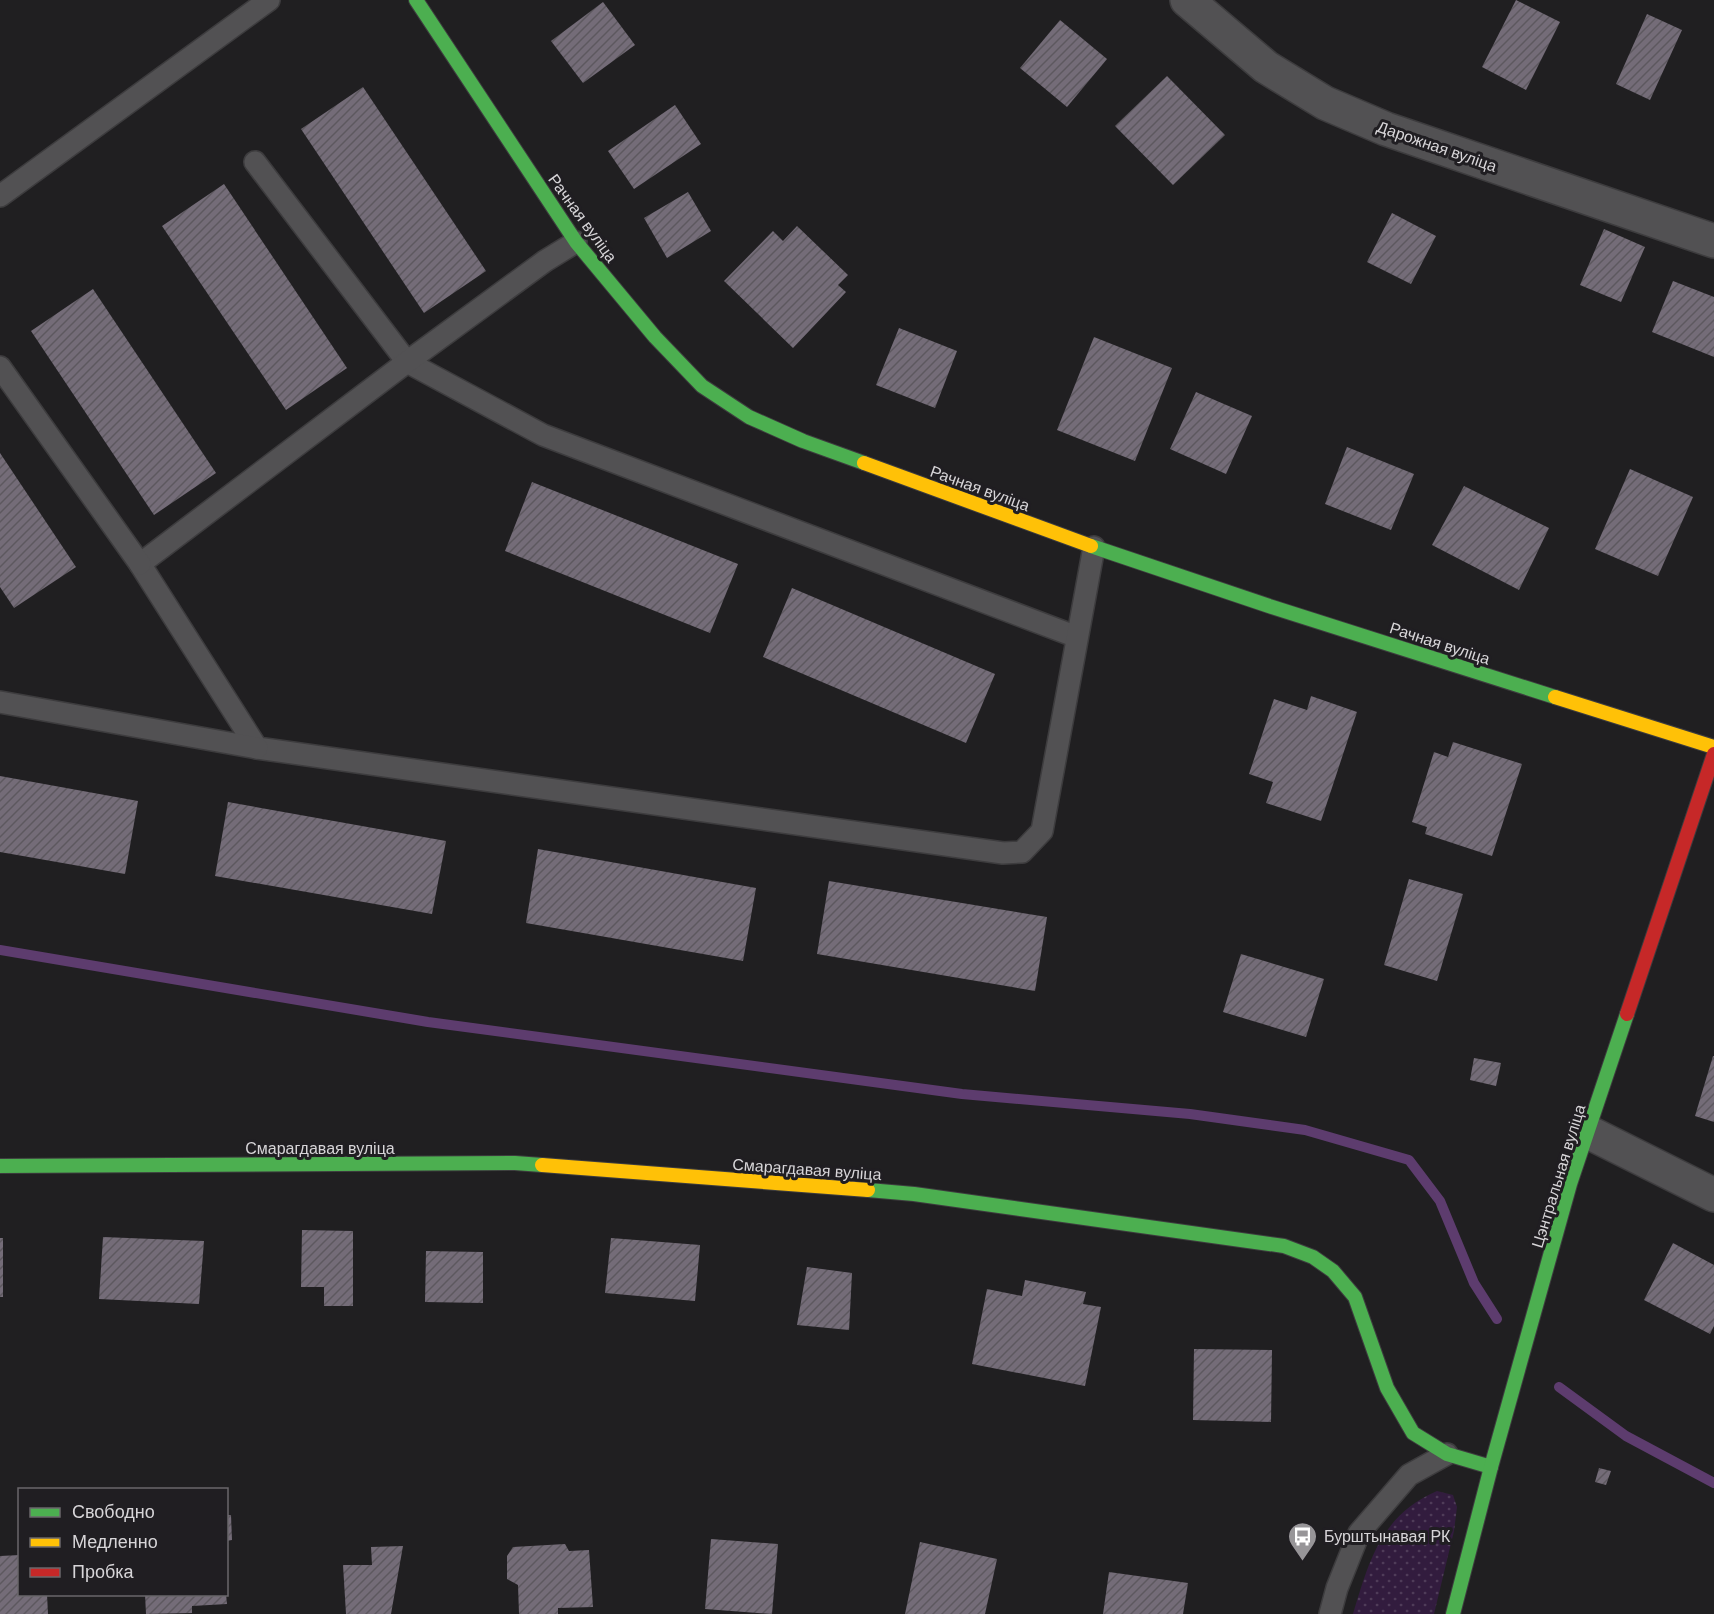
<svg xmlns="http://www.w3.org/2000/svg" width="1714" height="1614" viewBox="0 0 1714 1614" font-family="'DM Sans',sans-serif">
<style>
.grass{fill:url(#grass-dots)}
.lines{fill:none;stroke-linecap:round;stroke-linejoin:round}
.stream{stroke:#5d3c6e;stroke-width:10}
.building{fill:url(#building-hatch)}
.lane-casing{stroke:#3d3c3e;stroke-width:24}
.street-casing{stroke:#3d3c3e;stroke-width:36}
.fast-casing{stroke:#3d3c3e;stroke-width:16}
.slow-casing{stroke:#3d3c3e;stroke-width:16}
.jam-casing{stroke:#3d3c3e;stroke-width:16}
.lane{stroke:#525153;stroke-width:21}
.street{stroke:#525153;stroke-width:33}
.fast{stroke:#4caf50;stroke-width:14}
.slow{stroke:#ffc107;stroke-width:14}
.jam{stroke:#c62828;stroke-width:14}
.labels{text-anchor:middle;stroke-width:6;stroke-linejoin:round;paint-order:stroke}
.street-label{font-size:16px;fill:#d7d5d8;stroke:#201e22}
.poi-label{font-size:16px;fill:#d7d5d8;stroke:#201e22;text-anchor:start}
</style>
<defs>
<pattern id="grass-dots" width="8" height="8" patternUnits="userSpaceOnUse" patternTransform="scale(1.5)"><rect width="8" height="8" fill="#321c3e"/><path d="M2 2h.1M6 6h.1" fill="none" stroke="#4f3c59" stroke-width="1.8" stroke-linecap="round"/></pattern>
<pattern id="building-hatch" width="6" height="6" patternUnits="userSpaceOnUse" patternTransform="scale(1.5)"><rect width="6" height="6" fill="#746c78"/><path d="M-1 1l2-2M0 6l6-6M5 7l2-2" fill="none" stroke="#5d585f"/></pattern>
</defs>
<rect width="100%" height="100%" fill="#201f21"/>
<path class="grass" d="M1437 1491 1453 1495 1457 1507 1454 1531 1434 1614H1353C1369 1561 1381 1515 1437 1491Z"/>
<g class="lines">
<g class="stream">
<polyline points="0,950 428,1022 962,1094 1190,1114 1305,1130 1409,1160 1440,1201 1474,1283 1497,1319"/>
<polyline points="1559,1387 1626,1436 1714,1483"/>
</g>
</g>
<g class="building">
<polygon points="1516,0 1560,22 1526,90 1482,67"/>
<polygon points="603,2 635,45 583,83 551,41"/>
<polygon points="1647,14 1682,30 1650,100 1616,84"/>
<polygon points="1060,20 1107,59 1067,107 1020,68"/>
<polygon points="1167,76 1225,135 1173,185 1115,126"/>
<polygon points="363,87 486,271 424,313 301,129"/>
<polygon points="675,105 701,144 634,189 608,151"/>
<polygon points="224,184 347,368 286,410 162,226"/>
<polygon points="688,192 711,231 667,258 644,218"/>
<polygon points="1392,213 1436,236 1411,284 1367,262"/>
<polygon points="797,226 848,275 838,285 846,292 793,348 724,281 773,231 783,241"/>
<polygon points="1604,229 1645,247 1621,302 1580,285"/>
<polygon points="1673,281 1714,297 1714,357 1652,332"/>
<polygon points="93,289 216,473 154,515 31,331"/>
<polygon points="899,328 957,351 935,408 876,385"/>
<polygon points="1094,337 1172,368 1135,461 1057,430"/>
<polygon points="1196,392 1252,416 1226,474 1170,449"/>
<polygon points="1347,447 1414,474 1391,530 1325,504"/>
<polygon points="0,453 76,567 14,608 0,587"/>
<polygon points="1630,469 1693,497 1658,576 1595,549"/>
<polygon points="532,482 738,564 710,633 505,551"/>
<polygon points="1464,486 1549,528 1519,590 1432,545"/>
<polygon points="792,588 995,674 966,743 763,657"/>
<polygon points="1311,696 1357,712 1321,821 1266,803 1273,782 1249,774 1274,699 1307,710"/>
<polygon points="1453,742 1522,764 1492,856 1425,834 1427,827 1412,822 1434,752 1448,757"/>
<polygon points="0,776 138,801 125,874 0,852"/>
<polygon points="228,802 446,841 432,914 215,876"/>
<polygon points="538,849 756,888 743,961 526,923"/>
<polygon points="1409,879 1463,894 1437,981 1384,965"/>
<polygon points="829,881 1047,917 1035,991 817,954"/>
<polygon points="1241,954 1324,979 1306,1037 1223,1012"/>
<polygon points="1713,1056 1714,1056 1714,1122 1695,1116"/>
<polygon points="1474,1058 1501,1063 1496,1086 1470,1080"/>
<polygon points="302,1230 353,1231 353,1306 324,1306 324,1287 301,1287"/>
<polygon points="103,1237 204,1241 199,1304 99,1299"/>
<rect x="0" y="1238" width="3" height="59"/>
<polygon points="611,1238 700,1245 695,1301 605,1293"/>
<polygon points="1673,1243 1714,1265 1714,1326 1710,1334 1644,1300"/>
<polygon points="426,1251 483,1252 483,1303 425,1302"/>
<polygon points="807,1267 852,1273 849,1330 797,1325"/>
<polygon points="1025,1280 1086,1292 1083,1304 1101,1307 1085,1386 972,1364 987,1289 1022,1296"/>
<polygon points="1194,1349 1272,1350 1271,1422 1193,1420"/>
<polygon points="1599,1468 1611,1471 1606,1485 1595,1482"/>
<polygon points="226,1515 231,1515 232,1540 226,1541"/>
<polygon points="711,1539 778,1544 772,1614 705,1609"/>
<polygon points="920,1542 997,1559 985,1614 905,1614"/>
<polygon points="565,1544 569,1551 589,1550 593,1607 558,1608 558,1614 519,1614 518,1585 507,1579 507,1556 513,1547"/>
<polygon points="403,1546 391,1614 346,1614 343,1565 372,1565 371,1547"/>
<polygon points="20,1555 20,1594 47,1594 48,1614 0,1614 0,1556"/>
<polygon points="1109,1572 1188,1583 1183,1614 1103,1614"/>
<polygon points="145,1594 226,1594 227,1604 192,1606 192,1613 146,1614"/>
</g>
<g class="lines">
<defs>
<g id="lane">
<polyline points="255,162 407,362 543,435 1077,637"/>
<polyline points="0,196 269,0"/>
<polyline points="576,242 545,261 407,362 140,564 257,748 1003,853 1022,852 1042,831 1094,547"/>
<polyline points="0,367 140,564"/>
<polyline points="0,702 257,748"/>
<polyline points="1330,1614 1337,1588 1359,1533 1409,1475 1447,1454"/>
</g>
<g id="street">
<polyline points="1187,0 1266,67 1325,103 1386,129 1714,241"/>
<polyline points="1588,1132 1714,1195"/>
</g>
<g id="fast">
<polyline points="416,0 576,242 655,337 702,386 749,417 803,441 864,463"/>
<polyline points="1091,546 1272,607 1555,697"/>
<polyline points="0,1166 515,1163 542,1165"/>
<polyline points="868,1190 914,1194 1284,1246 1313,1257 1333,1271 1355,1297 1387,1388 1413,1433 1447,1454 1491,1467"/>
<polyline points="1453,1614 1491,1467 1570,1184 1627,1014"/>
</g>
<g id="slow">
<polyline points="864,463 1091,546"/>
<polyline points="1555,697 1714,747"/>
<polyline points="542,1165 868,1190"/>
</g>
<polyline id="jam" points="1627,1014 1714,754"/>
</defs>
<use href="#lane" class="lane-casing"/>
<use href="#street" class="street-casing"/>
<use href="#fast" class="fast-casing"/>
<use href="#slow" class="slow-casing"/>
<use href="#jam" class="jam-casing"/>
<use href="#lane" class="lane"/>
<use href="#street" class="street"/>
<use href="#fast" class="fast"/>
<use href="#slow" class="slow"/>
<use href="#jam" class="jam"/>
</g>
<defs>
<symbol id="bus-pin" viewBox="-11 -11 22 30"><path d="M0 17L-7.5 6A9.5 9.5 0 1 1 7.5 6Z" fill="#979598" stroke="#201e22"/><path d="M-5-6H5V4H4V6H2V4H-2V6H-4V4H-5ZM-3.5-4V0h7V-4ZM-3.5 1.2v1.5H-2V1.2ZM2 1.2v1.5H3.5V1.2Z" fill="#fff"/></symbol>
</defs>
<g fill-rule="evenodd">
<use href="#bus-pin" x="1286" y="1520" width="33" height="45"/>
</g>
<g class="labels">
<g class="street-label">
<text transform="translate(1437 146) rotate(19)" y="6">Дарожная вуліца</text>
<text transform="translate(583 218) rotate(54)" y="6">Рачная вуліца</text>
<text transform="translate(980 488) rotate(20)" y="6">Рачная вуліца</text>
<text transform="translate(1440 643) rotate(18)" y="6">Рачная вуліца</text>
<text x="320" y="1154">Смарагдавая вуліца</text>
<text transform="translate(807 1169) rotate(4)" y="6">Смарагдавая вуліца</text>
<text transform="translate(1558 1176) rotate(-73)" y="6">Цэнтральная вуліца</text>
</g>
<g class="poi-label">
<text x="1324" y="1542">Бурштынавая РК</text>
</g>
</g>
<rect x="18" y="1488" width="210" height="108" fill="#201e22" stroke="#69676b" stroke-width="1.5"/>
<rect x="30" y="1508" width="30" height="9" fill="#4caf50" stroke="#69676b" stroke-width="1.5"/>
<text x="72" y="1518" font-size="18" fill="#d7d5d8">Свободно</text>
<rect x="30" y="1538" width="30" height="9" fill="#ffc107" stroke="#69676b" stroke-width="1.5"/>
<text x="72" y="1548" font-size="18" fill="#d7d5d8">Медленно</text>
<rect x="30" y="1568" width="30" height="9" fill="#c62828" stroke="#69676b" stroke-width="1.5"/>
<text x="72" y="1578" font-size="18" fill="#d7d5d8">Пробка</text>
</svg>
